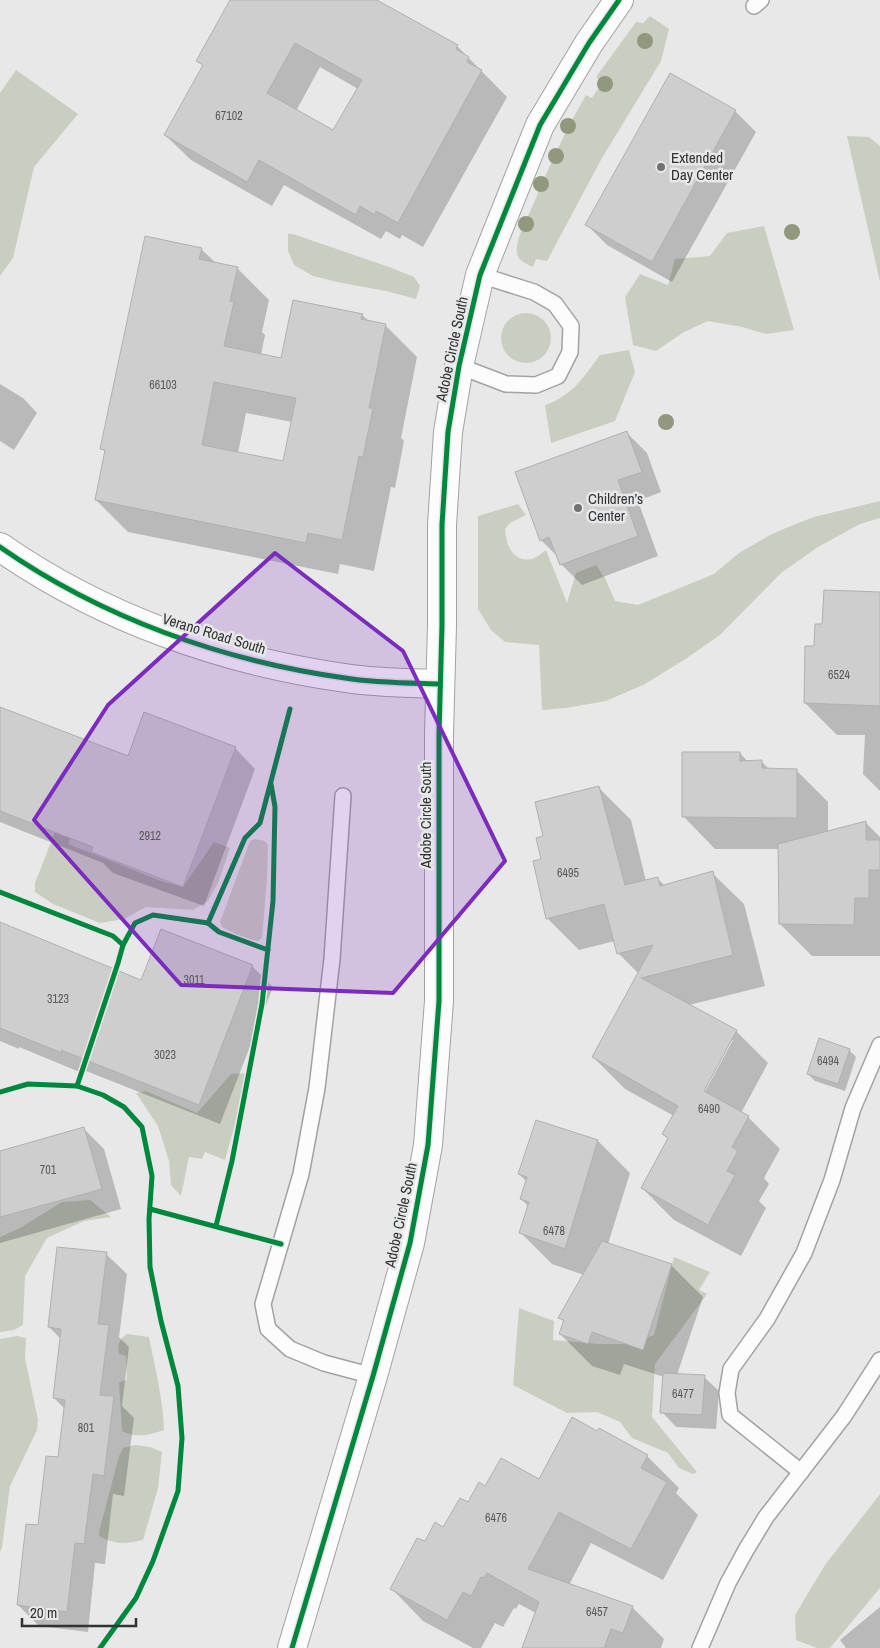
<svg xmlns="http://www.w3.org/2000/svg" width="880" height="1648" viewBox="0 0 880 1648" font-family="'Archivo Narrow',sans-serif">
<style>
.green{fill:#cacec1}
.shadow{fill:#0003;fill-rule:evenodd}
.building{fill:#cfcecf;stroke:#b0b0b0;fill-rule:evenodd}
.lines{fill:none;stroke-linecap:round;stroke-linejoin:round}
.service-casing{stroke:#a2a2a2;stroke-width:18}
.minor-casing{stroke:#a2a2a2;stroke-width:30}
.tertiary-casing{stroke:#a2a2a2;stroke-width:30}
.service{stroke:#fcfcfc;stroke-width:15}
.minor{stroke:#fcfcfc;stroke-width:28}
.tertiary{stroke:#fcfcfc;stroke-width:28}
.cycleway-casing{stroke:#e7e8e9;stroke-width:8}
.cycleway{stroke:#00873e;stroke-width:5}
.tree{fill:#92987e}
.marked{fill:#7b2cbf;fill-opacity:0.2;stroke:#7b2cbf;stroke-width:4;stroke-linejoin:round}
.poi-dot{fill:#727272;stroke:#e7e8e9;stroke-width:2}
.labels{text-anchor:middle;stroke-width:5;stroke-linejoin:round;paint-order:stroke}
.number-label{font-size:12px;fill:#59595a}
.poi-label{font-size:15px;fill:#323233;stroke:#e7e8e9;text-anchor:start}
.street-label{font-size:15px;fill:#323233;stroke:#e7e8e9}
</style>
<rect width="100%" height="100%" fill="#e8e8e8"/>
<g class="green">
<path d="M650 16 669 29 661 61 602 158 547 261 536 259 533 267C527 264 518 261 517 253 515 240 528 217 533 205 549 167 565 131 586 95L592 98 602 83 596 77 636 22 643 23Z"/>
<polygon points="16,70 78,114 34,167 13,258 0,276 0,93"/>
<polygon points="847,136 869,137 880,146 880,282"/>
<polygon points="764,226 794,330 766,334 742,327 708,321 684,332 656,351 633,345 625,297 640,274 668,285 675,259 710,256 727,233"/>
<polygon points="288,234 293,234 389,267 414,277 420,286 416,299 386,291 337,282 313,276 294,265 288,251"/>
<circle cx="526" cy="338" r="25"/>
<path d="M629 350 635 372 615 421 551 443 545 405C572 396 584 377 600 355Z"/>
<path d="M880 501V518L860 524 818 547 781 573 720 635 687 658 645 684 606 701 566 708 542 710 539 645 505 642 491 630 478 609V516L518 504 526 515 510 523 505 529C506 544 512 563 532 559 536 558 542 553 546 550L567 603 576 573 596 565 605 578 615 601 638 605 714 574 739 553 770 535 793 525 814 517Z"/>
<polygon points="77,776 93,782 68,844 161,881 183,887 214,842 230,848 218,883 208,901 193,910 146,907 124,919 100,923 53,904 35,892 35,883"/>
<polygon points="255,839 265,841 268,845 267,880 262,938 258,941 243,938 222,927 220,922 250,841"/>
<polygon points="249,1073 225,1160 205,1152 202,1159 189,1157 181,1196 171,1185 169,1161 158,1126 136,1093 146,1091 197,1113 231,1074"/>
<polygon points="90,1200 111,1217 84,1221 47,1238 25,1276 23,1325 14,1330 0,1332 0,1237 20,1228 62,1202"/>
<polygon points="674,1257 710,1272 699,1290 707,1294 655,1364 652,1417 697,1472 693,1474 679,1468 668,1453 632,1438 620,1422 597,1412 567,1413 513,1385 519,1308 554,1321 553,1340 600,1344 630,1344 654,1335"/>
<path d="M127 1334 149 1337C155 1368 163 1398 164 1430 149 1435 137 1439 122 1431L119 1382 127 1380 126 1356 119 1354C117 1344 119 1340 127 1334Z"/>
<polygon points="17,1336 26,1338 25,1358 38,1420 37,1430 10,1486 2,1547 0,1552 0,1339"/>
<path d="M135 1445 150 1447 162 1452 158 1488 143 1540C125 1544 115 1545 99 1536V1532L119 1456 123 1448Z"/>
<polygon points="880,1494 880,1588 830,1648 817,1648 796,1640 795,1615 825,1565"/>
</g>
<g class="shadow">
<path d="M232 0H374L457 46 507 97 423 247 402 235 400 239 386 231 381 239 284 185 272 206 191 160 165 135 204 66 198 61ZM320 67 358 89 334 132 296 111Z"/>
<polygon points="670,75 735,111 756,132 672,282 607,245 587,225"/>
<path d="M201 249 216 263 237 268 269 300 262 332 265 335 261 355 282 360 362 315 370 322 385 325 417 357 401 438 404 441 395 488 391 487 374 571 340 564 338 574 128 532 96 500 106 452 102 449ZM246 413 292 422 284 463 238 453Z"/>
<polygon points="0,384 23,398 37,413 14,450 0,441"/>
<polygon points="626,432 647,453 661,492 638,501 658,556 582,585 561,564 559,558 541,540"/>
<polygon points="880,594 880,791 863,774 865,735 837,735 805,703 815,648 823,625"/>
<polygon points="0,708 128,758 235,748 255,769 204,906 113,873 103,863 0,822"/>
<polygon points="740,753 748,762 762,762 770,770 796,770 828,802 828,832 865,822 880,837 880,956 812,956 780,924 780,849 715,849 684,817"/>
<path d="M599 788 631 820 646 881 657 878 665 886 712 873 744 904 765 986 689 1005 736 1031 768 1063 741 1113 748 1117 780 1149 764 1178 769 1184 759 1201 766 1208 741 1256 674 1220 642 1188 669 1139 664 1134 674 1116 625 1089 593 1057 639 974 618 953 615 941 579 950 547 918 542 860 545 837ZM730 1040H733L702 1097 699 1096Z"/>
<polygon points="0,924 142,981 252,966 273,987 220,1124 81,1069 82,1073 19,1047 19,1049 0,1041"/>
<polygon points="849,1050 856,1057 845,1091 815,1081 808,1074"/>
<polygon points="537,1121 598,1141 630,1173 608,1244 671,1265 703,1297 677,1375 704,1377 719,1391 716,1429 676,1427 662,1412 664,1377 624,1364 620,1375 592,1366 560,1334 564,1322 560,1318 584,1275 552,1264 520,1232 529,1207 521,1199 527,1182 519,1174"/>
<polygon points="83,1128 104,1149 121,1209 0,1243 0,1152"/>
<polygon points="106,1254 127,1274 119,1337 129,1347 122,1406 134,1418 124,1496 113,1494 105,1564 95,1563 88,1632 39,1626 18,1605 59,1458 65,1409 54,1398 61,1339 49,1327"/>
<polygon points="598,1432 647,1456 679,1488 676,1493 698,1515 663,1580 591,1543 569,1585 632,1607 664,1639 661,1648 523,1648 536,1613 519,1604 516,1609 514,1608 503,1627 495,1623 481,1648 473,1648 423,1621 392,1589 425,1543 444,1529 485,1487 539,1480"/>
<polygon points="880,1607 880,1648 846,1648 840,1640"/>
</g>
<g class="building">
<path d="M230 0H377L458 45 456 49 469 57 467 62 482 70 398 223 376 211 375 215 360 206 356 215 259 160 247 182 164 135 203 65 196 61ZM295 43 362 80 333 130 267 93Z"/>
<polygon points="670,73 736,110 652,262 585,225"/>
<path d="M145 236 202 248 199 259 238 267 230 301 234 302 224 346 281 358 293 300 363 314 361 319 386 324 369 408H373L363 457 359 456 342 540 308 533 306 543 95 500 105 450 100 449ZM214 382 296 398 283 461 202 445Z"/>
<polygon points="627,431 642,472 618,480 638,536 560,565 549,537 540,541 515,472"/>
<polygon points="824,590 880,592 880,706 804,703 805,646 814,646 815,624 822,624"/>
<polygon points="0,707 128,756 144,712 236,747 183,887 91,852 93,847 0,811"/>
<polygon points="682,752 740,752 740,761 762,760 762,768 797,769 797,818 682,817"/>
<polygon points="599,786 625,885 658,877 660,886 713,871 733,955 641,978 737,1030 704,1091 749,1116 732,1147 738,1151 727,1171 735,1175 708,1225 641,1188 668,1138 662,1134 678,1106 592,1057 653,945 617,954 604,904 546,919 533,861 541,859 536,838 543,836 535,802"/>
<polygon points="866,821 866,840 880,840 880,870 869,870 869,898 855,898 854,925 779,924 778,844"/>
<polygon points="0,922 141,980 161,929 253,965 199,1105 61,1050 62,1053 0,1028"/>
<polygon points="819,1038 850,1049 838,1084 807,1074"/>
<polygon points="536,1120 598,1140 565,1249 519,1233 529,1202 520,1199 527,1177 518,1174"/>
<polygon points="84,1127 102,1189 0,1217 0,1151"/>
<polygon points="602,1241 672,1264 643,1350 592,1332 588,1344 559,1334 564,1320 558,1318"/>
<polygon points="57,1247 107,1252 98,1324 109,1325 100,1395 114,1396 104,1476 93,1474 84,1544 75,1543 67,1612 17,1605 26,1524 38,1525 46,1456 58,1457 65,1400 53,1398 61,1329 48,1327"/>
<polygon points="663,1373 705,1375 702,1415 660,1413"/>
<polygon points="572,1417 597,1431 599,1428 648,1455 641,1468 667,1482 631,1549 559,1512 528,1569 633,1606 623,1633 611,1629 604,1648 522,1648 539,1602 487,1573 484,1578 481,1577 471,1596 463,1592 447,1620 390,1589 417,1538 425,1541 435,1522 443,1527 460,1498 468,1502 479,1482 485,1486 501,1458 539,1479"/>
</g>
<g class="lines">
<defs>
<g id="service">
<polyline points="754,6 761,0"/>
<polyline points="459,366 506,384 536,385 558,376 570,352 571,326 555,304 534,292 480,275"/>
<polyline points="343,796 332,959 317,1088 301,1174 263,1304 268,1329 290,1349 324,1363 373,1376"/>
<polyline points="801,1472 730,1415 727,1393 731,1369 767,1319 804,1253 832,1180 853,1108 880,1045"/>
<polyline points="700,1648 728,1583 746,1550 766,1517 844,1416 880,1360"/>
</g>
<path id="minor" d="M0 547C102 618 223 661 345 678 376 683 409 683 440 684"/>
<polyline id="tertiary" points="292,1648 373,1376 410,1243 428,1145 439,1001 439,734 442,625 442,525 448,432 459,366 480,275 540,125 589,43 619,0"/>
</defs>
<use href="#service" class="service-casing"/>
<use href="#minor" class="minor-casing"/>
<use href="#tertiary" class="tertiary-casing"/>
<use href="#service" class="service"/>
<use href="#minor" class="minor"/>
<use href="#tertiary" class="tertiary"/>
<defs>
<g id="cycleway">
<path d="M0 547C102 618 223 661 345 678 376 683 409 683 440 684"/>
<polyline points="0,892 100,931 113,936 123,945 118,963 77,1086"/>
<polyline points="208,923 219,932 268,950"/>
<polyline points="123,945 135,923 153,915 208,923 245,838 260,823 290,709"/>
<polyline points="0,1092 28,1084 77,1086 103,1095 124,1107 142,1127 152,1176 149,1219 150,1267 161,1321 178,1386 182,1438 178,1491 153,1561 136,1598 100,1648"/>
<polyline points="150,1209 281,1244"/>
<polyline points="216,1226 232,1161 262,1004 273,901 275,807 271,784"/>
<polyline points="292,1648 373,1376 410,1243 428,1145 439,1001 439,734 442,625 442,525 448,432 459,366 480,275 540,125 589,43 619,0"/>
</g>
</defs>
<use href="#cycleway" class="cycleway-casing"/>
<use href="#cycleway" class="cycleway"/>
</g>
<g class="tree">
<circle cx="645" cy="41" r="8"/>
<circle cx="605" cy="84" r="8"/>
<circle cx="568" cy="126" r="8"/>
<circle cx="556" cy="156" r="8"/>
<circle cx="541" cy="184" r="8"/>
<circle cx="526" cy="224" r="8"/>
<circle cx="792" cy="232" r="8"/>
<circle cx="666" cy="422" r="8"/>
</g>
<path class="marked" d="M275 553 403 651 505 861 393 993 181 985 34 820 108 705Z"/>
<g class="poi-dot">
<circle cx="661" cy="167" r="5"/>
<circle cx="578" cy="508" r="5"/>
</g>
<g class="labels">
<g class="number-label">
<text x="229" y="120">67102</text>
<text x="163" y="389">66103</text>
<text x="839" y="679">6524</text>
<text x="150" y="840">2912</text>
<text x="568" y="877">6495</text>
<text x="194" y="984">3011</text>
<text x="58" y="1003">3123</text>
<text x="165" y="1059">3023</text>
<text x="828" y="1065">6494</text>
<text x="709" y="1113">6490</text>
<text x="48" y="1174">701</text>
<text x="554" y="1235">6478</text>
<text x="683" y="1398">6477</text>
<text x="86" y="1432">801</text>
<text x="496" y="1522">6476</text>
<text x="597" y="1616">6457</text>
</g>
<g class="poi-label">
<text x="671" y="163">Extended<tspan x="671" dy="17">Day Center</tspan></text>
<text x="588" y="504">Children’s<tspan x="588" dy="17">Center</tspan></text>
</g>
<g class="street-label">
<text transform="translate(452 349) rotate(-78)" y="5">Adobe Circle South</text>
<text transform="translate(214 634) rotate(17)" y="5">Verano Road South</text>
<text transform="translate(426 815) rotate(-90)" y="5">Adobe Circle South</text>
<text transform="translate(401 1215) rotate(-78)" y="5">Adobe Circle South</text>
</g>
</g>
<path d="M22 1618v8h114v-8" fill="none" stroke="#323233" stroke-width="2.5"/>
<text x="30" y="1618" font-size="15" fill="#323233" stroke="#e7e8e9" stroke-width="4" paint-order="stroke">20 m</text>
</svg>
